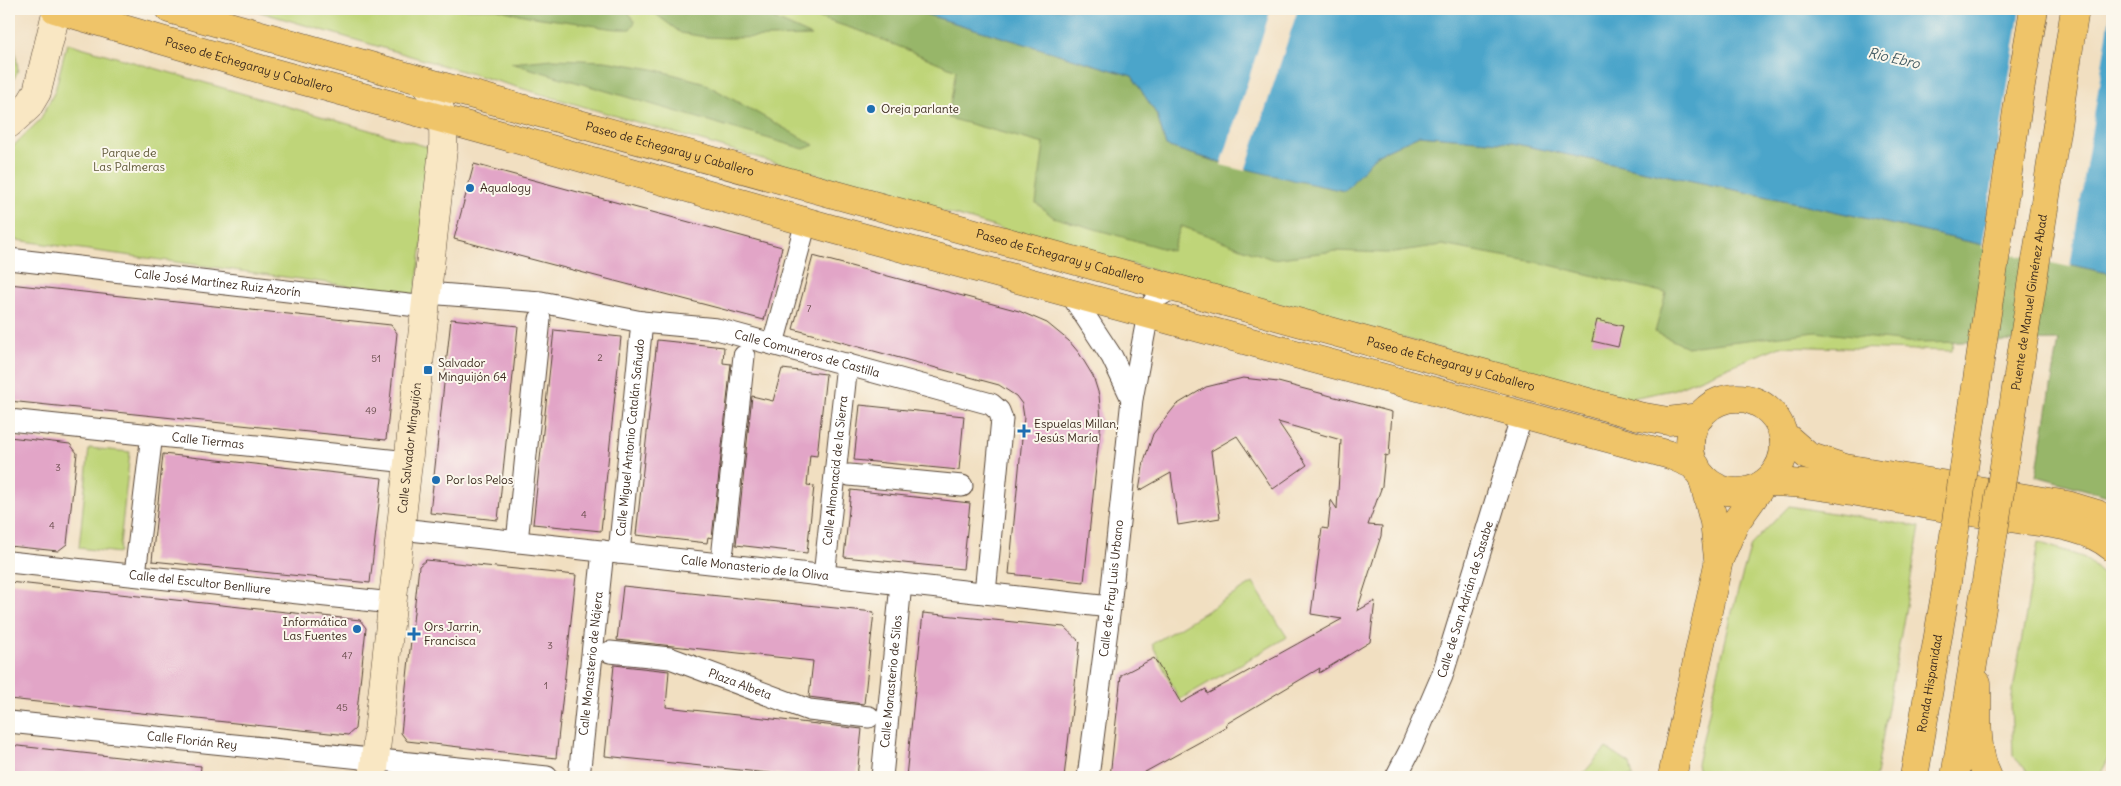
<svg xmlns="http://www.w3.org/2000/svg" width="2121" height="786" viewBox="0 0 2121 786" font-family="Delius,sans-serif">
<style>
.green{fill:#bfd579;stroke:#7d804c}
.forest{fill:#97b669;stroke:#697044}
.water{fill:#4ca5ca;stroke:#446874}
.pier{fill:#f1dfc1}
.building{fill:#e2a5c7}
.lines{fill:none;stroke-linecap:round;stroke-linejoin:round}
.street-casing{stroke:#564536;stroke-width:23}
.secondary-casing{stroke:#564536;stroke-width:29}
.primary-casing{stroke:#564536;stroke-width:29}
.highway-casing{stroke:#564536;stroke-width:29}
.street{stroke:#fff;stroke-width:21}
.secondary{stroke:#f9e7c3;stroke-width:28}
.primary{stroke:#efc469;stroke-width:28}
.highway{stroke:#efc469;stroke-width:28}
.highway-bridge-casing{stroke:#564536;stroke-width:29;stroke-linecap:butt}
.highway-bridge{stroke:#efc469;stroke-width:28}
.poi-dot{fill:#1f6fb2;stroke:#fbf7ec;stroke-width:2}
.labels{text-anchor:middle;stroke-width:4;stroke-linejoin:round;paint-order:stroke}
.number-label{font-size:10px;fill:#654948}
.street-label{font-size:12px;fill:#3b2a1e;stroke:#fbf7ec}
.poi-label{font-size:12px;fill:#3b2a1e;stroke:#fbf7ec;text-anchor:start}
.park-label{font-size:12px;fill:#5c5535;stroke:#fbf7ec}
.water-label{font-size:14px;font-style:italic;fill:#425b63;stroke:#fbf7ec}
</style>
<rect width="100%" height="100%" fill="#fbf7ec"/>
<filter id="ink" filterUnits="userSpaceOnUse"><feTurbulence type="fractalNoise" baseFrequency=".02" numOctaves="2"/><feDisplacementMap in="SourceGraphic" scale="10" xChannelSelector="R" yChannelSelector="G"/><feConvolveMatrix kernelMatrix="1 2 1 2 8 2 1 2 1" color-interpolation-filters="sRGB"/></filter>
<filter id="wash" filterUnits="userSpaceOnUse"><feTurbulence type="fractalNoise" baseFrequency=".0096" numOctaves="4" result="noise"/><feDisplacementMap in="SourceGraphic" scale="20" xChannelSelector="R" yChannelSelector="G"/><feGaussianBlur stdDeviation="1.12" result="paint"/><feColorMatrix in="noise" values="0 0 0 0 0 0 0 0 0 0 0 0 0 0 0 0 0 1.4 0 .05"/><feComposite in="paint" operator="in"/></filter>
<g filter="url(#wash)">
<rect width="100%" height="100%" fill="#f1dfc1"/>
<g class="green">
<path d="M250 9H908L1157 115 1166 146C1225 165 1285 179 1345 191L1376 155 1512 143 1802 204 1969 242 1952 351 1780 346 1672 390 1627 399 1016 233Z"/>
<polygon points="9,36 14,42 18,70 9,89"/>
<polygon points="67,43 435,149 415,295 9,239 9,150 40,120 55,91"/>
<polygon points="89,448 130,452 119,553 79,548"/>
<polygon points="1789,506 1920,527 1876,775 1874,777 1700,777 1697,764 1733,608 1751,545"/>
<polygon points="2038,542 2085,558 2112,583 2112,752 2099,777 2037,777 2031,775 2013,756 2011,703"/>
<polygon points="1253,583 1287,637 1179,700 1152,644"/>
<polygon points="1606,748 1630,764 1633,777 1580,777"/>
</g>
<g class="forest">
<path d="M498 9H626L635 22 630 29C612 30 597 26 579 23 550 19 526 17 498 9Z"/>
<polygon points="649,9 752,9 812,36 731,38 705,37 681,33"/>
<polygon points="792,9 908,9 1132,76 1157,115 1166,146 1214,161 1344,191 1376,155 1419,135 1512,143 1802,204 2112,274 2112,497 2036,476 2059,340 1917,343 1816,332 1687,347 1655,332 1666,293 1541,263 1442,245 1387,253 1335,251 1272,259 1181,226 1172,251 1053,217 1036,203 1044,144 948,118 956,70 866,33"/>
<polygon points="553,59 605,61 653,69 702,82 814,145 804,149 511,63"/>
</g>
<path class="water" d="M908 9H2112V274L1802 204 1512 143 1419 135 1376 155 1345 191C1285 179 1225 165 1166 146L1157 115 1132 76Z"/>
<g class="pier">
<polygon points="1271,9 1298,9 1245,171 1221,165"/>
<polygon points="2020,9 2111,9 2070,267 1982,248"/>
</g>
<g id="blocks">
<g class="building">
<polygon points="474,164 782,247 764,320 454,239"/>
<polygon points="813,256 1019,311 1047,323 1069,341 1079,353 1093,376 1099,395 1101,420 1084,582 1009,574 1024,417 1022,404 1016,396 999,385 793,329"/>
<polygon points="9,284 391,325 397,333 386,440 9,401"/>
<polygon points="451,319 518,326 498,520 430,513"/>
<polygon points="1597,320 1623,326 1618,347 1592,341"/>
<polygon points="554,330 621,337 601,531 533,524"/>
<polygon points="657,340 724,347 723,363 731,364 712,538 708,537 707,543 636,535"/>
<polygon points="782,369 826,374 817,456 810,455 807,485 814,486 807,553 736,545 752,396 773,401"/>
<polygon points="1243,378 1278,382 1392,412 1389,456 1385,455 1382,486 1368,525 1382,526 1381,536 1357,611 1375,601 1370,642 1319,673 1320,668 1226,724 1227,727 1136,777 1110,777 1121,675 1154,658 1181,703 1206,689 1207,694 1342,619 1311,614 1322,528 1328,529 1331,500 1337,509 1341,440 1278,422 1307,465 1273,489 1237,436 1211,451 1220,518 1178,525 1171,473 1139,491 1144,461 1153,434 1176,405 1206,387"/>
<polygon points="860,405 964,416 959,470 854,460"/>
<polygon points="9,437 70,444 77,453 67,544 58,551 9,546"/>
<polygon points="163,454 382,478 370,583 152,561"/>
<polygon points="851,490 970,503 963,569 844,557"/>
<polygon points="426,560 576,575 556,758 407,741 401,733 419,566"/>
<polygon points="9,582 360,620 366,628 355,729 348,735 9,699"/>
<polygon points="623,586 874,612 864,704 809,697 813,661 617,640"/>
<polygon points="923,613 1064,627 1080,642 1064,777 906,777"/>
<polygon points="614,665 669,671 666,707 862,729 857,777 807,777 605,756"/>
<polygon points="9,745 201,766 200,777 9,777"/>
</g>
</g>
</g>
<g filter="url(#ink)">
<use href="#blocks" fill-opacity="0" stroke="#564536" stroke-width="1"/>
<g class="lines">
<defs>
<g id="street">
<path id="s1" d="M9 259 426 307"/>
<path id="s2" d="M427 293 541 302 642 322 717 329 991 404 999 411 1002 419 985 593"/>
<polyline points="1070,293 1112,357 1132,399"/>
<polyline points="773,344 806,222"/>
<path id="s3" d="M9 420 408 462"/>
<polyline points="849,475 962,486"/>
<path id="s4" d="M401 529 1110 607"/>
<polyline points="517,542 540,319"/>
<polyline points="723,549 744,356"/>
<path id="s5" d="M619 553 642 322"/>
<path id="s6" d="M9 562 392 603"/>
<polyline points="135,574 152,434"/>
<path id="s7" d="M824 576 847 364"/>
<path id="s8" d="M610 652 670 658 809 710 869 717"/>
<path id="s9" d="M9 722 547 777"/>
<path id="s10" d="M579 777 603 551"/>
<path id="s11" d="M882 777 901 584"/>
<path id="s12" d="M1088 777 1110 607 1132 399 1149 309 1157 297 1173 288"/>
<path id="s13" d="M1396 777 1411 748 1442 676 1522 415"/>
</g>
<g id="secondary">
<polyline points="9,124 28,107 37,92 57,9"/>
<path id="s14" d="M373 777 443 149C444 119 444 105 423 81"/>
</g>
<g id="primary">
<path id="s15" d="M55 9 264 70 505 136 832 229 1648 449 1670 455 1696 466"/>
<path id="s16" d="M169 9 423 81 1639 416 1668 421 1700 417"/>
<circle cx="1737" cy="445" r="47"/>
<polyline points="1784,435 1808,456 1845,468 2067,505 2097,514 2112,524"/>
<polyline points="1702,476 1714,522 1718,558"/>
<path d="M1767 482C1826 483 1882 497 1940 507 1967 512 1995 515 2023 520 2053 524 2088 527 2112 547"/>
<path d="M1977 683C1978 713 1974 749 1988 777"/>
<polyline points="1672,777 1719,560 1735,523 1763,484"/>
</g>
<g id="highway">
<path id="s17" d="M1914 777 1946 589"/>
<polyline points="1955,777 1984,595"/>
</g>
</defs>
<use href="#street" class="street-casing"/>
<use href="#secondary" class="secondary-casing"/>
<use href="#primary" class="primary-casing"/>
<use href="#highway" class="highway-casing"/>
<use href="#street" class="street"/>
<use href="#secondary" class="secondary"/>
<use href="#primary" class="primary"/>
<use href="#highway" class="highway"/>
<defs>
<g id="highway-bridge">
<polyline points="1946,589 2020,91 2034,9"/>
<path id="s18" d="M1984 595 2075 9"/>
</g>
</defs>
<use href="#highway-bridge" class="highway-bridge-casing"/>
<use href="#highway-bridge" class="highway-bridge"/>
</g>
</g>
<g class="poi-dot">
<circle cx="871" cy="109" r="5"/>
<circle cx="470" cy="188" r="5"/>
<rect x="423" y="365" width="10" height="10" rx="2.5"/>
<path d="M1021.5 423.5h5v5h5v5h-5v5h-5v-5h-5v-5h5z"/>
<circle cx="436" cy="480" r="5"/>
<circle cx="357" cy="629" r="5"/>
<path d="M411.5 626.5h5v5h5v5h-5v5h-5v-5h-5v-5h5z"/>
</g>
<g class="labels">
<g class="number-label">
<text x="809" y="312">7</text>
<text x="600" y="361">2</text>
<text x="376" y="362">51</text>
<text x="371" y="414">49</text>
<text x="58" y="471">3</text>
<text x="584" y="518">4</text>
<text x="52" y="529">4</text>
<text x="550" y="649">3</text>
<text x="347" y="659">47</text>
<text x="546" y="689">1</text>
<text x="342" y="711">45</text>
</g>
<g class="street-label">
<text dy="4" stroke="none"><textPath href="#s15" startOffset="202">Paseo de Echegaray y Caballero</textPath></text>
<text dy="4" stroke="none"><textPath href="#s16" startOffset="520">Paseo de Echegaray y Caballero</textPath></text>
<text dy="4" stroke="none"><textPath href="#s16" startOffset="925">Paseo de Echegaray y Caballero</textPath></text>
<text dy="4" stroke="none"><textPath href="#s1" startOffset="210">Calle José Martínez Ruiz Azorín</textPath></text>
<text dy="4" stroke="none"><textPath href="#s18" startOffset="296">Puente de Manuel Giménez Abad</textPath></text>
<text dy="4" stroke="none"><textPath href="#s2" startOffset="386">Calle Comuneros de Castilla</textPath></text>
<text dy="4" stroke="none"><textPath href="#s16" startOffset="1330">Paseo de Echegaray y Caballero</textPath></text>
<text dy="4" stroke="none"><textPath href="#s5" startOffset="116">Calle Miguel Antonio Catalán Sañudo</textPath></text>
<text dy="4" stroke="none"><textPath href="#s3" startOffset="200">Calle Tiermas</textPath></text>
<text dy="4" stroke="none"><textPath href="#s14" startOffset="331">Calle Salvador Minguijón</textPath></text>
<text dy="4" stroke="none"><textPath href="#s7" startOffset="106">Calle Almonacid de la Sierra</textPath></text>
<text dy="4" stroke="none"><textPath href="#s4" startOffset="356">Calle Monasterio de la Oliva</textPath></text>
<text dy="4" stroke="none"><textPath href="#s6" startOffset="192">Calle del Escultor Benlliure</textPath></text>
<text dy="4" stroke="none"><textPath href="#s12" startOffset="190">Calle de Fray Luis Urbano</textPath></text>
<text dy="4" stroke="none"><textPath href="#s13" startOffset="191">Calle de San Adrián de Sasabe</textPath></text>
<text dy="4" stroke="none"><textPath href="#s10" startOffset="114">Calle Monasterio de Nájera</textPath></text>
<text dy="4" stroke="none"><textPath href="#s11" startOffset="96">Calle Monasterio de Silos</textPath></text>
<text dy="4" stroke="none"><textPath href="#s17" startOffset="95">Ronda Hispanidad</textPath></text>
<text dy="4" stroke="none"><textPath href="#s8" startOffset="135">Plaza Albeta</textPath></text>
<text dy="4" stroke="none"><textPath href="#s9" startOffset="184">Calle Florián Rey</textPath></text>
</g>
<g class="poi-label">
<text x="881" y="113">Oreja parlante</text>
<text x="480" y="192">Aqualogy</text>
<text x="438" y="367">Salvador<tspan x="438" dy="14">Minguijón 64</tspan></text>
<text x="1034" y="428">Espuelas Millan,<tspan x="1034" dy="14">Jesús María</tspan></text>
<text x="446" y="484">Por los Pelos</text>
<text x="347" y="626" text-anchor="end">Informática<tspan x="347" dy="14">Las Fuentes</tspan></text>
<text x="424" y="631">Ors Jarrin,<tspan x="424" dy="14">Francisca</tspan></text>
</g>
<g class="park-label">
<text x="129" y="157">Parque de<tspan x="129" dy="14">Las Palmeras</tspan></text>
</g>
<g class="water-label">
<text transform="translate(1894 58) rotate(13)" y="5">Río Ebro</text>
</g>
</g>
<rect width="2121" height="786" fill="none" stroke="#fbf7ec" stroke-width="30"/>
</svg>
